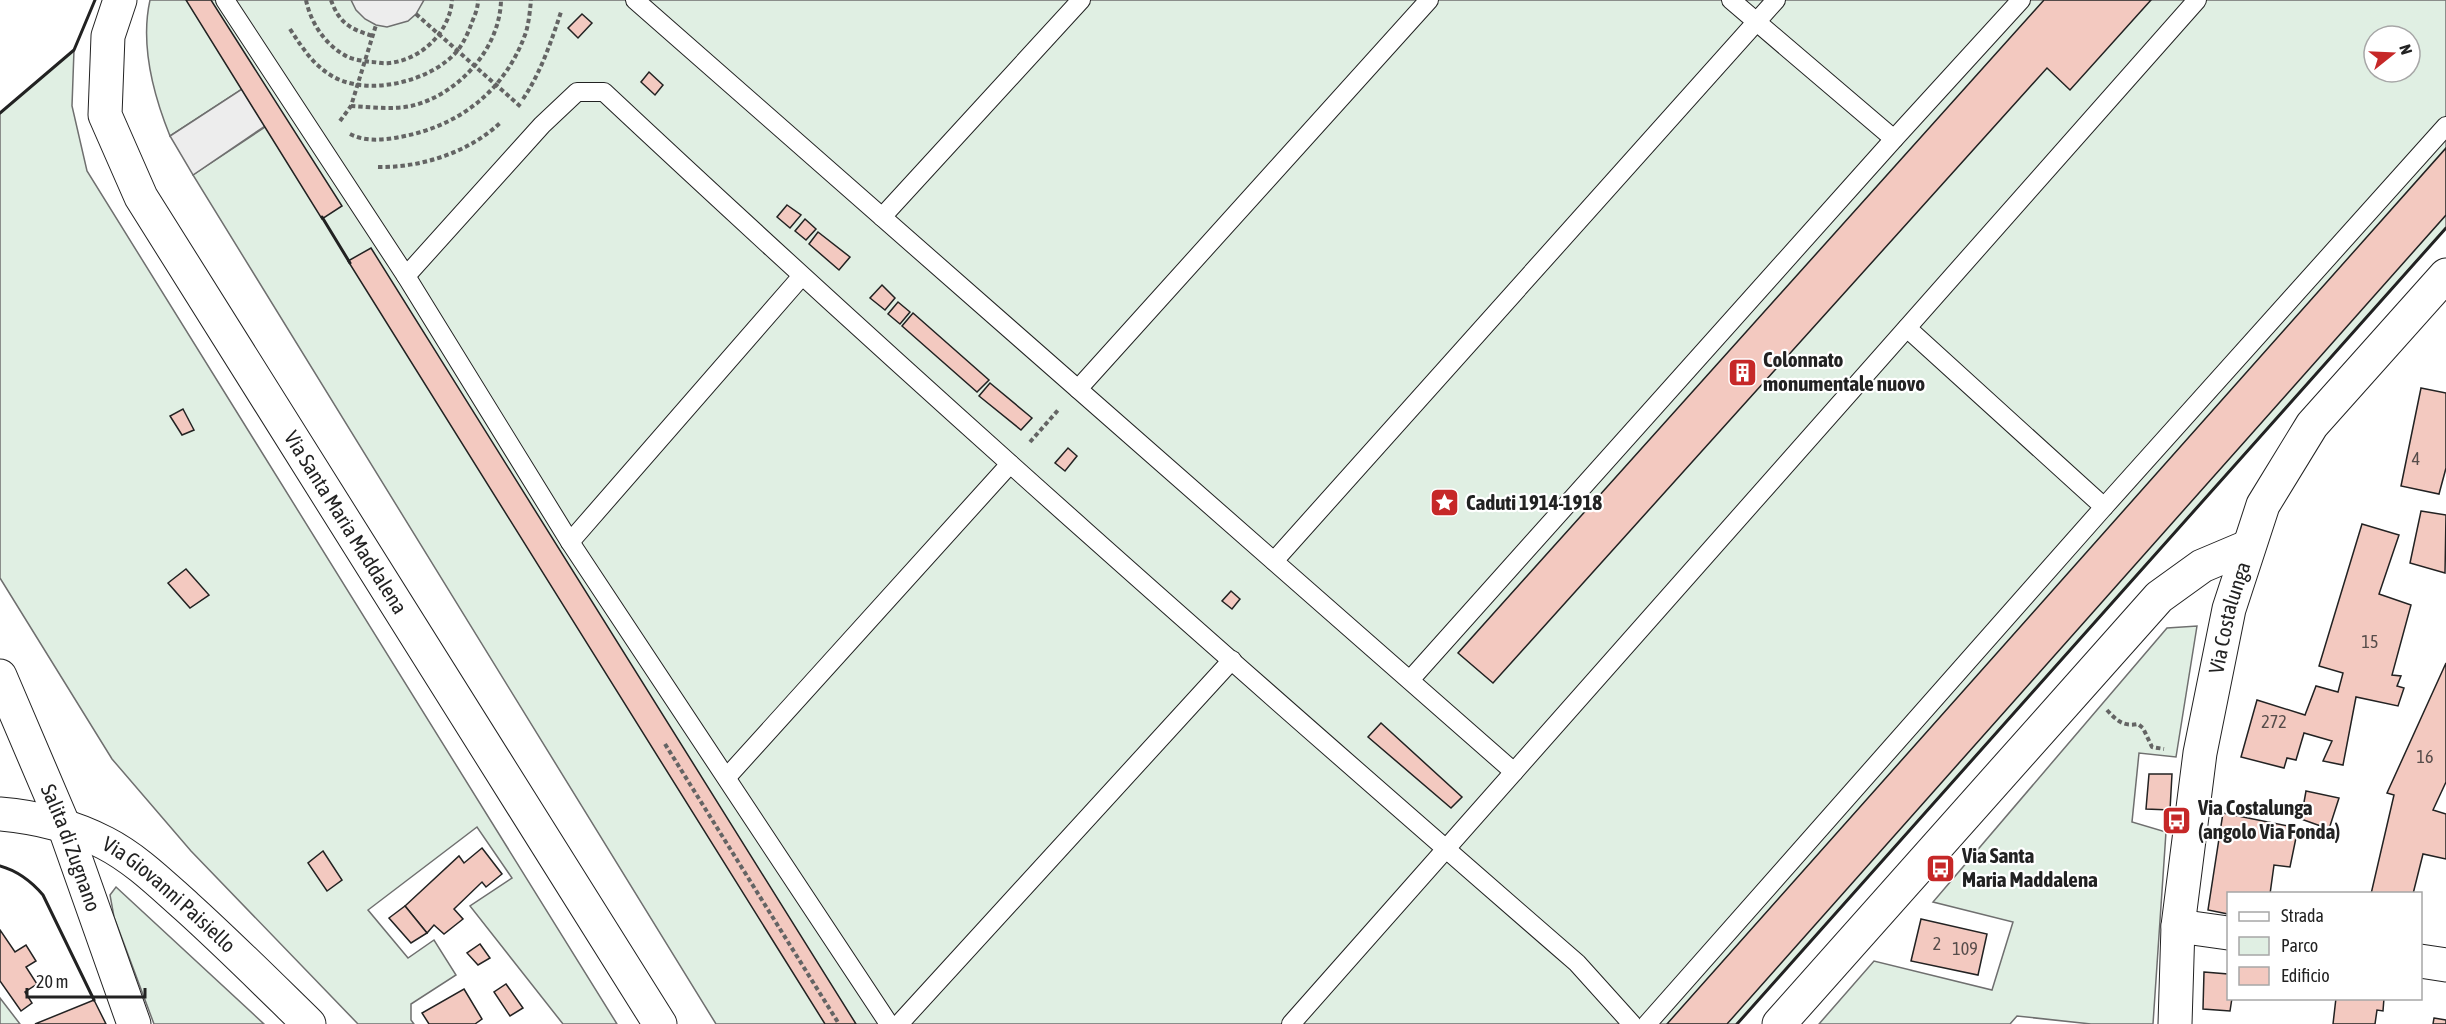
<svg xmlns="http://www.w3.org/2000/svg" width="2446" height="1024" viewBox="0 0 2446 1024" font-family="'Asap Condensed',sans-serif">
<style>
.green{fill:#e0efe3;stroke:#6f6f6f;stroke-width:1.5;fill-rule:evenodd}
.parking{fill:#ededed;stroke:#6f6f6f;stroke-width:1.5}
.building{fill:#f3c9c0;stroke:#222;stroke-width:1.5}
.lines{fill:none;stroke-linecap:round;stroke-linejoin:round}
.lane-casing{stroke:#222;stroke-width:20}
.street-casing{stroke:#222;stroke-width:35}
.secondary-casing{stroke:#222;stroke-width:35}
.path{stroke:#646464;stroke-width:4;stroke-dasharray:4.5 3;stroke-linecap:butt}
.lane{stroke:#fff;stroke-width:18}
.street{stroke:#fff;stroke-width:33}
.secondary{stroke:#fff;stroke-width:33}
.wall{stroke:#222;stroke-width:3}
.labels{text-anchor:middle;stroke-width:4.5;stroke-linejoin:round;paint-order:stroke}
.number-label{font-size:18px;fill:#564c4a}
.poi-label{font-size:21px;font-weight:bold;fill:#222;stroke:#fff;text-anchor:start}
.street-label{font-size:21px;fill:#222;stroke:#fff}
</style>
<rect width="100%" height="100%" fill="#fff"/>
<g class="green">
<path d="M150 0H2446V228L1737 1024H716L193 175 265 127 242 89 170 136C153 94 140 45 150 0ZM2374 36H2410V72H2374Z"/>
<polygon points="74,50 72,106 87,171 617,1024 563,1024 470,906 512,878 477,827 368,910 408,958 434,940 456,975 411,1004 411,1020 414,1024 358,1024 191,851 112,759 0,578 0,113"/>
<polygon points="2197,626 2176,757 2139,753 2132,822 2166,832 2153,1024 2091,1024 2017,1016 2010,1024 1819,1024 1874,961 1992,990 2013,922 1933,902 2167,628"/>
<polygon points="116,887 264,1024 154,1024 114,917 110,895"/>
<polygon points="0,998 20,1024 0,1024"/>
</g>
<g class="parking">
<polygon points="351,0 424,0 416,14 408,21 387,27 376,25 365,19 356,10"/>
<polygon points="242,89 265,126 193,175 170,136"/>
</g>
<g class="building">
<polygon points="186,0 211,0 342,206 322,219"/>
<polygon points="2044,0 2151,0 2070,90 2047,68 1493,683 1458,653"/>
<polygon points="582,14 592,23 578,38 568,28"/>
<polygon points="649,72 663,85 655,95 641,82"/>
<polygon points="2446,148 2446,215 1727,1024 1667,1024"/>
<polygon points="787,205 801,215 790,228 777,217"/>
<polygon points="805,219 816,229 806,240 795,231"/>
<polygon points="818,232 850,257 839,270 809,244"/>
<polygon points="371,248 856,1024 825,1024 348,261"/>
<polygon points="882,285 895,298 885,310 870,298"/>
<polygon points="898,302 910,312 900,324 888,314"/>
<polygon points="913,313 989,380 977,392 902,326"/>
<polygon points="990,383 1032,418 1021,430 979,396"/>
<polygon points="2421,388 2446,393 2446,468 2439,494 2401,486"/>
<polygon points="183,409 194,430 182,435 170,416"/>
<polygon points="1068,448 1077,456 1065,471 1055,463"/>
<polygon points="2421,511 2446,515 2445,573 2410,563"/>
<polygon points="2362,524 2399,535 2379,594 2411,605 2392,675 2401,676 2397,686 2404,688 2398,706 2356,697 2343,765 2323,761 2332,741 2304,733 2296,760 2287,758 2284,768 2241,757 2257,700 2305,715 2316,686 2338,692 2343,673 2319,666"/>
<polygon points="186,569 209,595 190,608 168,583"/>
<polygon points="1231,591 1240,599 1232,609 1222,601"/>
<polygon points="2446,663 2446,782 2433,810 2446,814 2446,859 2423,854 2413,894 2371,894 2394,795 2387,793"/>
<polygon points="1381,723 1462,797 1451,808 1368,737"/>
<polygon points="2149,774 2172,774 2170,810 2146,809"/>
<polygon points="2306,791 2339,798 2329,829 2301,819"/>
<polygon points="2223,813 2298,828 2290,867 2274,865 2270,894 2228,894 2228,914 2208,910"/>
<polygon points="482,848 502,874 486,887 482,882 454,909 463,919 444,934 434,925 427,933 405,906 459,856 464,863"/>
<polygon points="323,851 342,880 327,891 308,863"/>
<polygon points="405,906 427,933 411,943 389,918"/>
<polygon points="1921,919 1987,934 1978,975 1911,961"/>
<polygon points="0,930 15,952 26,945 36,961 26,967 37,984 25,992 32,1003 21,1011 0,981"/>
<polygon points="480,944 490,958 478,965 467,953"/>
<polygon points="2204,972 2228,974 2228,998 2232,998 2230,1011 2203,1009"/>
<polygon points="506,984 523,1008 510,1016 494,992"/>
<polygon points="464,989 482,1019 475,1024 429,1024 422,1013"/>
<polygon points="2336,998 2384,998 2383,1011 2377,1010 2375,1024 2333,1024"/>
<polygon points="94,1000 106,1024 35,1024"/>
<polygon points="2434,1018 2446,1020 2446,1024 2433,1024"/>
</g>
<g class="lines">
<defs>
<g id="lane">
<polyline points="225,0 406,276 570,542 889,1024"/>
<polyline points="635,0 1514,772"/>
<polyline points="1731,0 1894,139"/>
<polyline points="882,217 1081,0"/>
<path d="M406 276 542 125 577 92H604C922 390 1249 678 1577 963L1632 1024"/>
<polyline points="1907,328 2104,507"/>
<polyline points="1078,389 1429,0"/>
<polyline points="570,542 801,277"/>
<polyline points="1274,561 1776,0"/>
<polyline points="1410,680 1894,139 2021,0"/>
<polyline points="727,777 1010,464"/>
<polyline points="899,1024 1232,660"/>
<polyline points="1291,1024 2197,0"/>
<polyline points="1647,1024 2104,507 2446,126"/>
</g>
<g id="street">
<path id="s1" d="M120 0 108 36 105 115 141 197 660 1024"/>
<path id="s2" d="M0 676 64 826 134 1024"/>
<path id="s3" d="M0 814C37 817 72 826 105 843 136 859 161 884 187 907 229 945 269 985 309 1024"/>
<polyline points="2178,926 2228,933"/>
<polyline points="2420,961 2446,965"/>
<polyline points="1779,1024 2159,597 2202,566 2247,547"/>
</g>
<g id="secondary">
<path id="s4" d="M2175 1024 2178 926 2200 753 2229 609 2263 505 2312 425 2446 275"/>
</g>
</defs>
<use href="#lane" class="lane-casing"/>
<use href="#street" class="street-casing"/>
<use href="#secondary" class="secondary-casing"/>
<g class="path">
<path d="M306 0C311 24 326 46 348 57 355 60 364 61 371 62 377 62 383 64 389 63 421 60 450 32 452 0"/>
<path d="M331 0C339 23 350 29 373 36"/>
<polyline points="416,14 521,107"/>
<path d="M290 29C302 47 312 64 332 76 367 97 432 82 458 50 464 42 469 31 472 22 475 15 478 8 478 0"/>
<path d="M523 99C541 72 551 42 561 12"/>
<path d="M351 106C370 107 392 110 411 106 458 95 500 49 501 0"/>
<polyline points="340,121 351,106 376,25"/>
<path d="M350 134C365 142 384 140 400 137 460 126 506 90 526 32 529 22 530 10 531 0"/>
<path d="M378 167C421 168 470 152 501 122"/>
<polyline points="1030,442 1059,409"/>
<path d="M2107 710C2116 720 2123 727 2138 724L2143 728 2152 747 2164 749"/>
<polyline points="665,744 839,1024"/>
</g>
<use href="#lane" class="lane"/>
<use href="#street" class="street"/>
<use href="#secondary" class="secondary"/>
<g class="wall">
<polyline points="0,113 74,50 95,0"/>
<polyline points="322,217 350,263"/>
<path d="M0 866C18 871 31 881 43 895L94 1000"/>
<polyline points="1737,1024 2446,228"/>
</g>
</g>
<defs>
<symbol id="building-square" viewBox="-11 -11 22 22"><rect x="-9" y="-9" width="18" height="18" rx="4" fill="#c62828" stroke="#fff"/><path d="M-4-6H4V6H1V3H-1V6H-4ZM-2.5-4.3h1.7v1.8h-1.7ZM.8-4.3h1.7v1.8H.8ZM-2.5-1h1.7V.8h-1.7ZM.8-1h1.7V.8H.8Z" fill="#fff"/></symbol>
<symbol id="sight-square" viewBox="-11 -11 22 22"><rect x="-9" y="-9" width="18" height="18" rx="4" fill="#c62828" stroke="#fff"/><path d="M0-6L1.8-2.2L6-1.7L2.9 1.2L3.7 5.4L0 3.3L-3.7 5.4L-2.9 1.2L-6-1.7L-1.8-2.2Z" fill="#fff"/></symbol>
<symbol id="bus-square" viewBox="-11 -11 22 22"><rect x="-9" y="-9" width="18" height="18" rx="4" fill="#c62828" stroke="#fff"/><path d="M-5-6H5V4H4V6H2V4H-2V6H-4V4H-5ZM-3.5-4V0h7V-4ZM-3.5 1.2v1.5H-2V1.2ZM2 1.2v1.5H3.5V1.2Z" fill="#fff"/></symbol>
</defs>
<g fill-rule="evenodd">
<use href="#building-square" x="1726" y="356" width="33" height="33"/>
<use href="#sight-square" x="1428" y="486" width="33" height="33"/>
<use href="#bus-square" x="2160" y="804" width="33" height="33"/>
<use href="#bus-square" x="1924" y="852" width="33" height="33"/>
</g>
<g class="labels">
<g class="number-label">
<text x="2416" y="465">4</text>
<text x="2370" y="648">15</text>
<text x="2274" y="728">272</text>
<text x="2425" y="763">16</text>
<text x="1937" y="950">2</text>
<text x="1965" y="955">109</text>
</g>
<g class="poi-label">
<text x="1763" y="367">Colonnato<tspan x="1763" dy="24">monumentale nuovo</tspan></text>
<text x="1466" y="510">Caduti 1914-1918</text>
<text x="2198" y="815">Via Costalunga<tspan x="2198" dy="24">(angolo Via Fonda)</tspan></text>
<text x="1962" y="863">Via Santa<tspan x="1962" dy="24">Maria Maddalena</tspan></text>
</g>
<g class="street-label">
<text dy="7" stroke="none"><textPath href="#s1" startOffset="591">Via Santa Maria Maddalena</textPath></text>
<text dy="7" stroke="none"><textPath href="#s4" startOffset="411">Via Costalunga</textPath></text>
<text dy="7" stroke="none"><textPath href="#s2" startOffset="186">Salita di Zugnano</textPath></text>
<text dy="7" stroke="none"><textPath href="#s3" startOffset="192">Via Giovanni Paisiello</textPath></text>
</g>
</g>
<rect x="2227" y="892" width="195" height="108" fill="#ffffff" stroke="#a7a7a7" stroke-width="1.5"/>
<rect x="2239" y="912" width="30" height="9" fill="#ffffff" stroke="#a7a7a7" stroke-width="1.5"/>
<text x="2281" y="922" font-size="18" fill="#222222">Strada</text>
<rect x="2239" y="937" width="30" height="18" fill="#e0efe3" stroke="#a7a7a7" stroke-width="1.5"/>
<text x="2281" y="952" font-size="18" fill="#222222">Parco</text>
<rect x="2239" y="967" width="30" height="18" fill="#f3c9c0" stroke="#a7a7a7" stroke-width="1.5"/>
<text x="2281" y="982" font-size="18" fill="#222222">Edificio</text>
<g transform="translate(2392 54) rotate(72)"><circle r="28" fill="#ffffff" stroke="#a7a7a7" stroke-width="1.5"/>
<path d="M0-4.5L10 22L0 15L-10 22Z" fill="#c62828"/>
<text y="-9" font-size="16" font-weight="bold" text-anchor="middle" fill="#222222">N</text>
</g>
<path d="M27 988v9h118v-9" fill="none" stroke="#222222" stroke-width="3"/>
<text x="36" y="988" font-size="18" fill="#222222" stroke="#ffffff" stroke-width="4.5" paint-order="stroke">20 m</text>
</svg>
